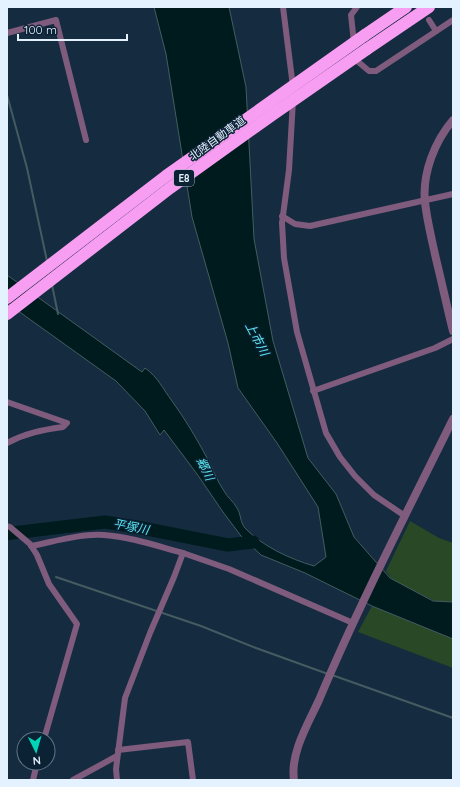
<svg xmlns="http://www.w3.org/2000/svg" width="460" height="787" viewBox="0 0 460 787" font-family="Quicksand,'Noto Sans JP',sans-serif">
<style>
.green{fill:#294826}
.water{fill:#001b1d;stroke:#445c61}
.lines{fill:none;stroke-linecap:round;stroke-linejoin:round}
.stream{stroke:#445c61;stroke-width:2}
.river{stroke:#001b1d;stroke-width:13}
.minor{stroke:#7f5b7d;stroke-width:6}
.tertiary{stroke:#7f5b7d;stroke-width:8}
.motorway{stroke:#f79df2;stroke-width:12}
.motorway-bridge{stroke:#f79df2;stroke-width:12}
.labels{text-anchor:middle;stroke-width:3;stroke-linejoin:round;paint-order:stroke}
.shield{fill:#0b2134;stroke:#a3b3c2;stroke-width:1}
.shield-label{font-size:10px;font-weight:bold;fill:#e4f2ff}
.street-label{font-size:11px;fill:#e4f2ff;stroke:#0b2134}
.water-label{font-size:12px;font-style:italic;fill:#5ceaf4;stroke:#0b2134}
</style>
<rect width="100%" height="100%" fill="#152b3f"/>
<g class="green">
<polygon points="410,521 439,538 453,543 453,602 435,601 393,581 386,571"/>
<polygon points="372,606 453,639 453,668 358,632"/>
</g>
<path class="water" d="M154 7H229L246 87 254 239 273 341 308 458 336 494 354 537 390 578 433 601 453 602V639L372 606 305 573 261 555 241 536 223 512 197 474 164 430 160 435 145 411 116 381 7 303V275L142 372 145 368C158 377 163 389 172 401 185 419 197 439 207 458 213 469 217 481 224 491 227 497 234 502 237 508 241 514 240 522 245 528 262 546 290 559 314 566L326 557 318 507 277 443 238 388 228 343 192 217 166 54Z"/>
<g class="lines">
<g class="stream">
<polyline points="7,95 27,168 47,261"/>
<polyline points="52,285 58,314"/>
<polyline points="56,577 201,626 256,648 328,674"/>
<polyline points="332,675 453,718"/>
</g>
<polyline class="river" points="7,534 12,533 105,522 142,528 228,545 253,542"/>
<g class="minor">
<polyline points="283,7 293,87"/>
<polyline points="429,20 436,31"/>
<polyline points="7,33 56,20 86,140"/>
<polyline points="354,43 351,15 357,7"/>
<polyline points="355,56 356,60 369,71 376,71 453,20"/>
<polyline points="293,100 289,170 282,223 284,258 297,332 326,433 340,457 355,476 374,495 405,516"/>
<polyline points="282,216 295,224 310,226 453,194"/>
<polyline points="313,391 435,348 453,339"/>
<path d="M7 402 67 423 63 427C42 430 26 433 7 443"/>
<polyline points="7,526 10,527 30,544 37,555 49,584 77,624 44,739"/>
<path d="M31 546C52 542 83 533 104 535 131 537 157 546 183 553"/>
<polyline points="118,750 188,742 193,780"/>
<polyline points="33,780 37,763"/>
<polyline points="73,780 117,756"/>
<polyline points="117,780 116,769 125,698 150,633 174,577 183,553 229,569 353,623"/>
</g>
<g class="tertiary">
<path d="M453 120C435 141 422 173 425 202 427 221 432 240 436 259 442 283 447 307 453 331"/>
<path d="M294 780C290 753 308 724 319 700 359 605 407 512 453 419"/>
</g>
<g class="motorway">
<polyline points="365,35 406,7"/>
<polyline points="367,49 429,7"/>
</g>
<g class="motorway-bridge">
<polyline points="7,298 166,176 365,35"/>
<polyline points="7,314 170,188 272,115 367,49"/>
</g>
</g>
<g class="labels">
<rect class="shield" x="174" y="170" width="20" height="16" rx="3"/>
<g class="shield-label">
<text x="184" y="182">E8</text>
</g>
<g class="street-label">
<text transform="translate(217 138) rotate(-36)" y="4">北陸自動車道</text>
</g>
<g class="water-label">
<text transform="translate(257 339) rotate(62)" y="4">上市川</text>
<text transform="translate(205 469) rotate(64)" y="4">郷川</text>
<text transform="translate(131 527) rotate(11)" y="4">平塚川</text>
</g>
</g>
<rect width="460" height="787" fill="none" stroke="#e4f2ff" stroke-width="16"/>
<g transform="translate(36 751) rotate(175)"><circle r="19" fill="#0b2134" stroke="#627585"/>
<path d="M0-3L7 15L0 10L-7 15Z" fill="#00d5b7"/>
<text y="-6" font-size="11" font-weight="bold" text-anchor="middle" fill="#e4f2ff">N</text>
</g>
<path d="M18 34v6h109v-6" fill="none" stroke="#e4f2ff" stroke-width="2"/>
<text x="24" y="34" font-size="12" fill="#e4f2ff" stroke="#0b2134" stroke-width="3" paint-order="stroke">100 m</text>
</svg>
